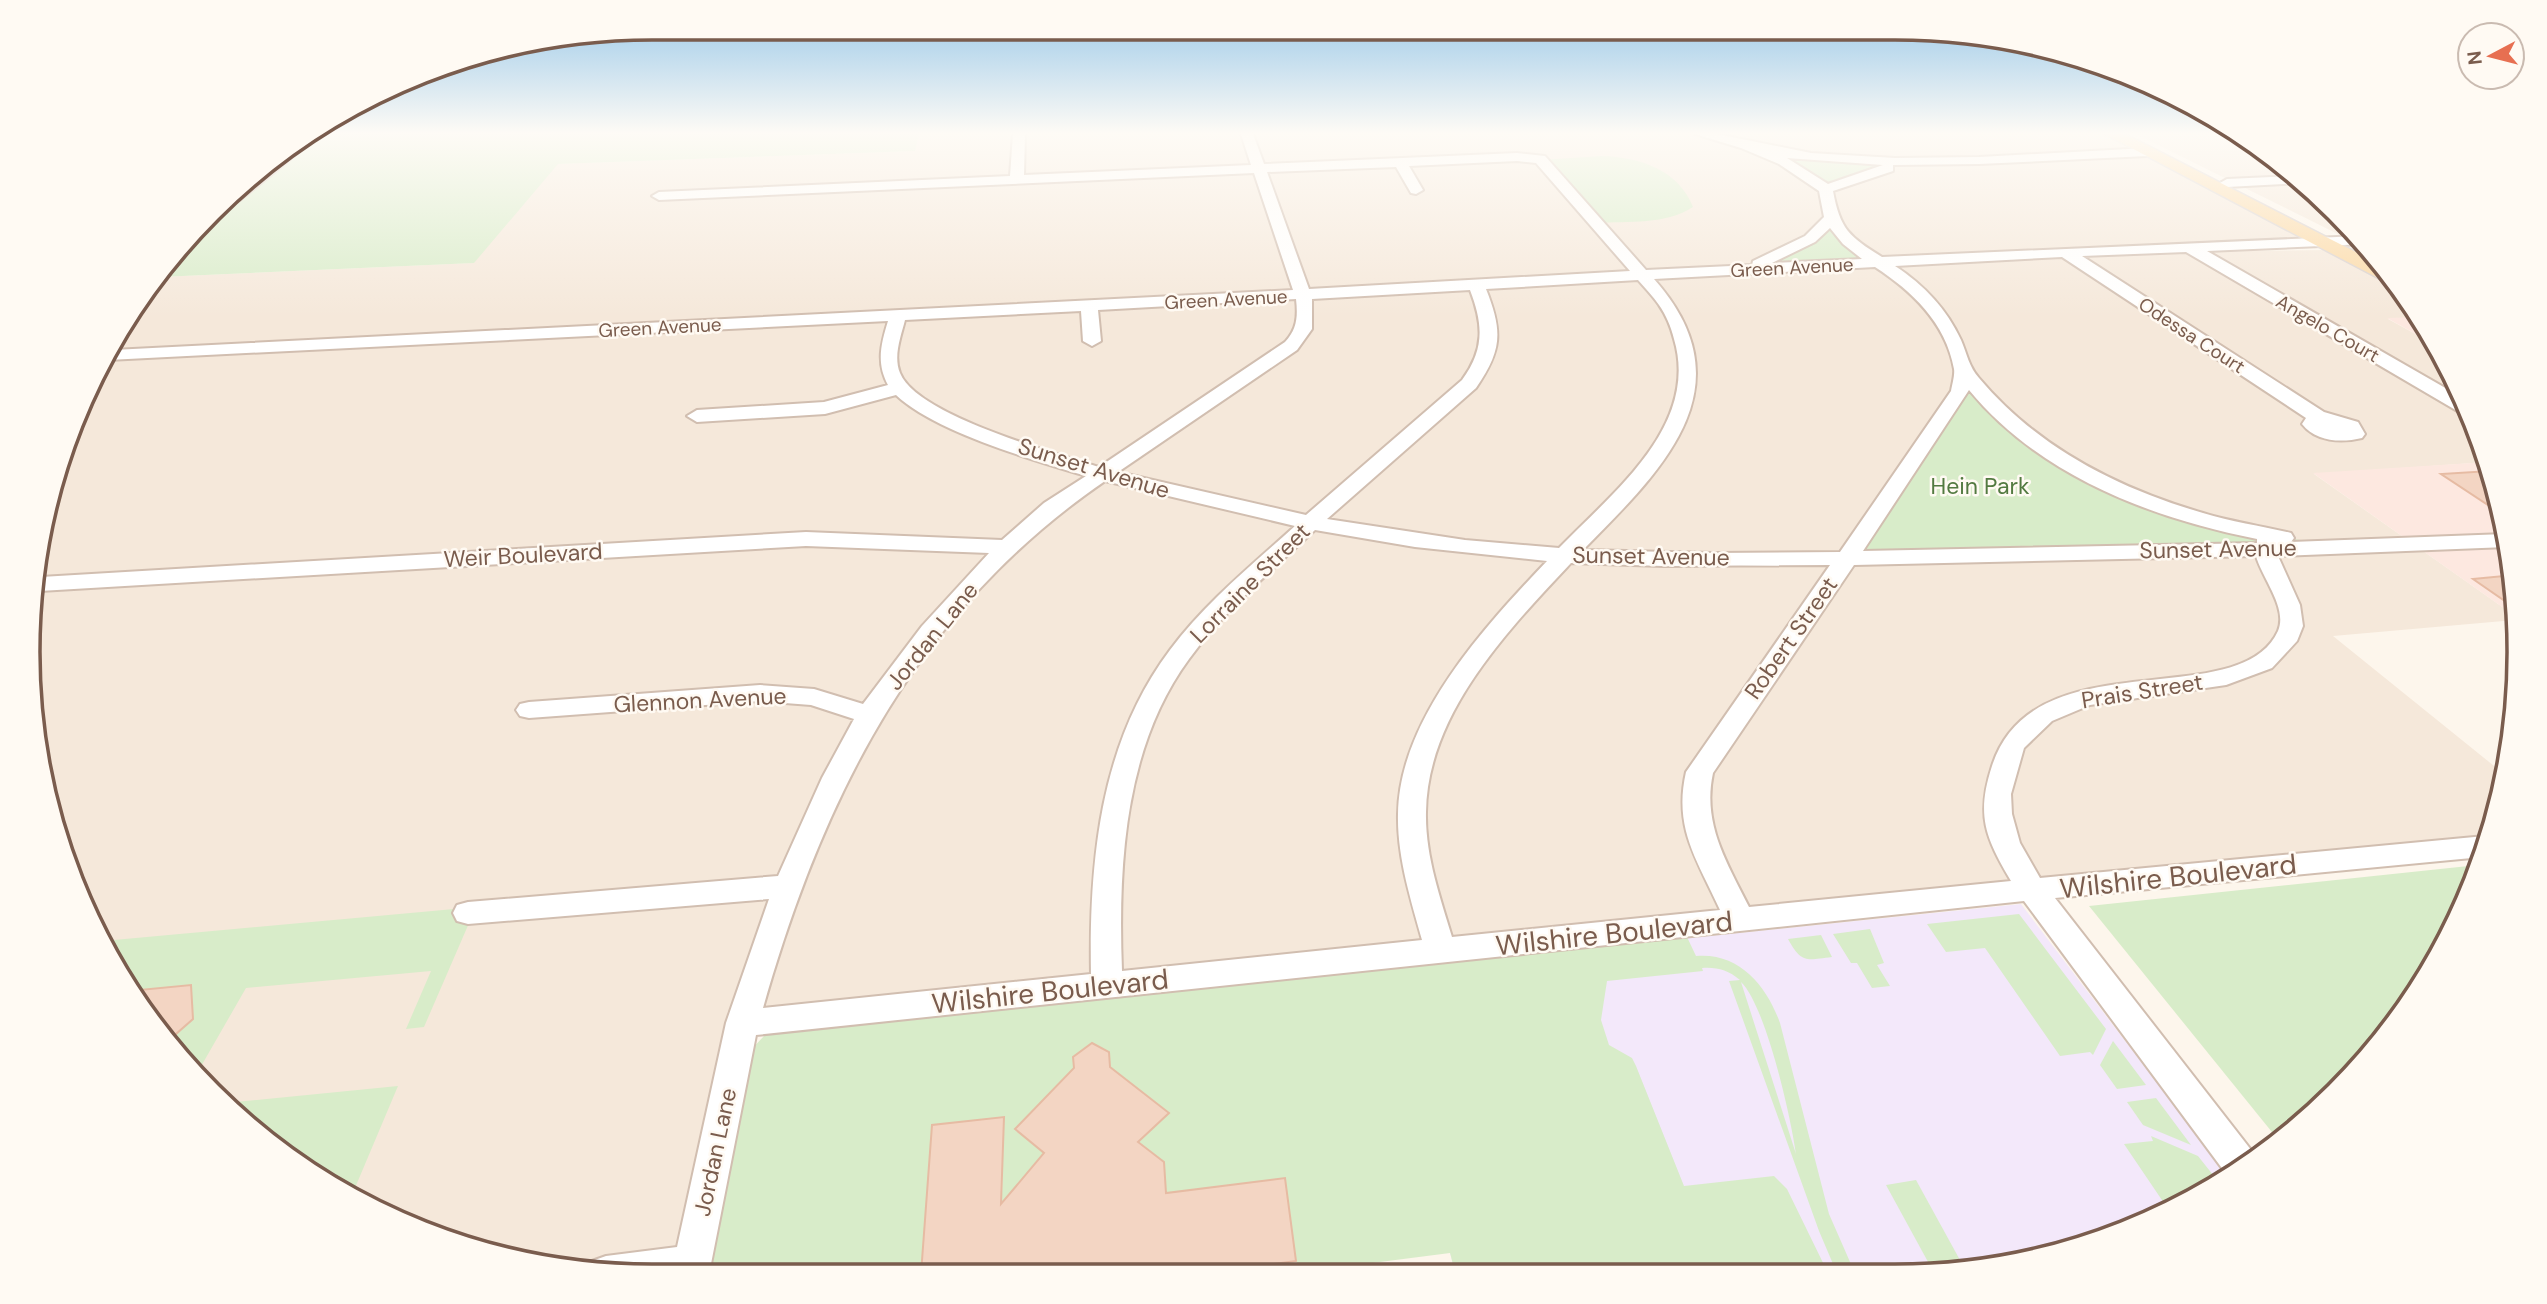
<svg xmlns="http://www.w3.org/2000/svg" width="2547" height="1304" viewBox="0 0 2547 1304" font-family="'DM Sans',sans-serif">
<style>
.residential{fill:#f5e8da}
.commercial{fill:#fde8e0}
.education{fill:#f3e8fa}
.green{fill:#d8ecc9;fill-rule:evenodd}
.building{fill:#f3d5c3;stroke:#e6bba3;stroke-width:2}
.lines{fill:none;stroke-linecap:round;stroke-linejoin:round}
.minor-casing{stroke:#d1beb0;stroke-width:4}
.major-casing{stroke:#dad1cd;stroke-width:3}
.minor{fill:#fff;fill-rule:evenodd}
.major{fill:#fbd9a5;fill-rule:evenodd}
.labels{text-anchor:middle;stroke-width:5;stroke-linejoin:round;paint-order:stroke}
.far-street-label{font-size:19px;fill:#7a5c4d;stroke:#fffaf3}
.street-label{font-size:23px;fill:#7a5c4d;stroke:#fffaf3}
.park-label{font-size:23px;fill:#537a41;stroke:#fffaf3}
.near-street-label{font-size:28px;fill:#7a5c4d;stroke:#fffaf3}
.rim{fill:none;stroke:#7a5c4d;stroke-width:3.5}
</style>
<rect width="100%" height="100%" fill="#fdf6ec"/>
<g class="residential">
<polygon points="919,134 2104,134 2305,238 111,354 133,306 160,277 473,263 557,164 915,151"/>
<polygon points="2136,134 2238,134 2275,157 2364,241 2372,251"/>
<polygon points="2330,250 2394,282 2419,317 2388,319 2439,347 2488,462 2314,474 2515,616 2515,620 2333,636 2504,774 2498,814 2489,837 728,1011 672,1275 612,1275 491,1255 376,1211 210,1093 133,999 76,891 29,693 49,491 108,361 2154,252"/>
</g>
<g class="commercial">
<polygon points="2419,317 2436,340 2439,347 2387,318"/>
<polygon points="2488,462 2514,571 2515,616 2313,473"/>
</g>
<polygon class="education" points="2021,904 2227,1175 2133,1229 1977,1271 1455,1272 1377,970"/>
<g class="green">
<polygon points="315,134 919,134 915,151 558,164 474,263 160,277 272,157"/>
<polygon points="1780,154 1872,163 1877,166 1828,184"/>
<path d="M1602 156C1639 157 1679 170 1693 207 1666 225 1628 221 1597 223L1540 160Z"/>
<polygon points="1832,229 1868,260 1773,262"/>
<polygon points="1963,370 2013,425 2117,488 2286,538 2345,546 1847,558 1936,428"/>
<polygon points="2478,865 2454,928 2364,1063 2280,1142 2089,906"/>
<polygon points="476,907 424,1027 406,1029 431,971 246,988 196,1075 168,1041 193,1019 191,985 129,992 103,941"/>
<polygon points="2019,914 2106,1029 2093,1055 2090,1052 2060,1056 1985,948 1946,952 1927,924"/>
<polygon points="1870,929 1884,963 1877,965 1890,986 1872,988 1857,963 1851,963 1833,934"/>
<path d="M1821 935 1832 957C1806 960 1802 964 1788 939Z"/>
<path d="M1687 937 1696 956C1739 952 1767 986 1780 1023L1829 1214 1854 1271H1836L1819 1231 1729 981 1740 980C1728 970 1717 967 1702 968L1703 971 1607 981 1601 1020 1609 1045 1632 1058 1636 1066 1684 1186 1774 1176 1787 1189 1827 1271 1455 1272 1450 1253 1302 1272 1296 1261 1285 1178 1167 1212 1138 1142 1169 1113 1110 1067 1074 1062V1068L1015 1129 1044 1153 1025 1176 1001 1233 1004 1118 921 1274H703L748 1053 764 1036 772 1031ZM1741 982C1766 1006 1791 1118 1796 1154Z"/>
<polygon points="2113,1041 2146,1085 2117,1089 2100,1065"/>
<polygon points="398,1086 352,1195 224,1103 225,1103"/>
<polygon points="2156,1098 2191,1145 2143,1125 2127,1102"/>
<polygon points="2151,1136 2198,1156 2217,1180 2168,1209 2124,1144 2153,1141"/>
<polygon points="1916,1180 1966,1271 1933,1271 1886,1185"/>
</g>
<g class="building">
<polygon points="2490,471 2500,513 2441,474"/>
<polygon points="2514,575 2515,608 2473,579"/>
<polygon points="191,985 193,1019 168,1041 129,991"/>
<polygon points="1092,1043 1109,1052 1110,1067 1169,1113 1138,1142 1164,1162 1166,1193 1285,1178 1296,1261 1205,1273 921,1274 932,1125 1004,1117 1001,1204 1044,1153 1015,1129 1074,1068 1073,1057"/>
</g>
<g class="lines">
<defs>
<g id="minor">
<path d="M315 134H321L240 200H231C257 173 282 152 315 134Z"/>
<path d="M1013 134H1025L1024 175 1251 165 1241 134H1253L1264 164 1517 153 1545 156 1646 270 1752 265 1753 261 1805 236 1824 217 1819 191 1779 164 1741 148 1695 134H1717L1811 153 1895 158 1979 157 2147 148 2154 152 2147 156 1979 164 1893 165V171L1833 191C1840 230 1850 237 1882 257L2359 236 2367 244 2207 251 2461 397 2468 413 2459 412 2186 252 2082 256 2324 412 2358 422 2365 434 2362 438C2341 443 2316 442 2302 424L2306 418 2062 257 1895 266C1924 285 1946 308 1961 340 1967 354 1969 367 1979 378 2037 447 2117 488 2203 513 2232 522 2262 526 2291 533L2294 538 2291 542 2505 534 2507 547 2278 556 2300 605 2303 626 2297 641 2272 668 2226 685 2090 705 2052 721 2024 748 2011 794 2012 814 2020 843 2040 878 2485 836 2489 837 2482 857 2055 898 2255 1155 2256 1158 2227 1175 2024 901 756 1035 709 1274 612 1275 588 1271 592 1261 606 1256 677 1247 726 1023 769 899 468 924 457 921 453 913 457 905 468 902 778 876 822 778 854 719 811 705 760 701 529 718 520 716 516 710 520 704 529 702 760 685 814 689 863 704 922 626 989 553 806 546 40 591 41 577 806 532 1002 540 1044 503 1086 476C1033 460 935 432 896 395L825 414 697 422 687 416 697 410 824 402 888 385C876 363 881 344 888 321L108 360 113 350 1293 290 1254 173 659 200 652 196 659 192 1010 176ZM1787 158 1883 165 1828 184ZM1517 161 1536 163 1630 271 1309 289 1267 172 1396 167 1411 193 1416 194 1423 190 1409 166ZM1830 228 1843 244 1862 259 1772 263 1815 242ZM1875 267C1912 291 1946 323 1954 369 1955 375 1952 385 1951 391L1840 552 1714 553 1583 550C1662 470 1750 387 1654 279ZM1638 280C1645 288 1653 296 1659 305 1666 315 1671 327 1674 339 1700 426 1612 493 1559 548L1465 540 1327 519 1476 388C1502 350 1503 332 1486 289ZM1470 290C1483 324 1485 349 1462 380L1306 515 1118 472 1297 350 1312 329V299ZM1296 299C1298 317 1297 329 1285 342L1099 467C1055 453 916 415 900 373 893 356 901 336 905 320L1081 311 1083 341 1092 346 1101 341 1098 310ZM1969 390C2040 476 2151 518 2257 539V543L1863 551ZM1105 481 1295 526C1252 565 1205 603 1170 650 1100 743 1089 861 1091 974L763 1008C824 793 917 610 1105 481ZM1315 530 1415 547 1547 561C1485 626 1399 719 1398 814 1397 857 1411 900 1422 940L1122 971C1118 866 1124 747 1189 659 1224 611 1272 570 1315 530ZM2256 556C2262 578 2288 608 2278 631 2240 715 2033 637 1992 766 1976 815 1985 837 2011 881L1749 907C1727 863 1702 824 1713 773L1854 565ZM1571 563 1663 566 1830 565 1686 772C1673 829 1698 861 1720 910L1452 937C1440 897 1425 855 1426 812 1427 714 1508 630 1571 563Z"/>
<polygon points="2295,176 2303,183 2227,187 2220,183 2227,179"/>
</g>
<polygon id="major" points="2105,134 2125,134 2381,265 2393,281 2382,280"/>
</defs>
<use href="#minor" class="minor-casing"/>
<use href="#major" class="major-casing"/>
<use href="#minor" class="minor"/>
<use href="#major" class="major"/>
</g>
<linearGradient id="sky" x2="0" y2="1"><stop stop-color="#97c7e8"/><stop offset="0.42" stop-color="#fefbf6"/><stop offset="1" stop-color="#fefbf6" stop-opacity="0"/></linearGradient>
<rect width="2547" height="317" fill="url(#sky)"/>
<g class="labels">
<g class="far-street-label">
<text transform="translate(1792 267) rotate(-3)" y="7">Green Avenue</text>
<text transform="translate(1226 299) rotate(-3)" y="7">Green Avenue</text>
<text transform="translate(660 327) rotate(-3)" y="7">Green Avenue</text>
<text transform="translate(2328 328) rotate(30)" y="7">Angelo Court</text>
<text transform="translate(2192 335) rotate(33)" y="7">Odessa Court</text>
</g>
<g class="street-label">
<text transform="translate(1094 468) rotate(17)" y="8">Sunset Avenue</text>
<text transform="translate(2218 549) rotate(-1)" y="8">Sunset Avenue</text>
<text transform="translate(523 555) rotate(-3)" y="8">Weir Boulevard</text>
<text transform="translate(1651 556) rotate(1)" y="8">Sunset Avenue</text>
<text transform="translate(1250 583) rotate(-45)" y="8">Lorraine Street</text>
<text transform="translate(932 636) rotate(-51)" y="8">Jordan Lane</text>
<text transform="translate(1791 638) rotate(-55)" y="8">Robert Street</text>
<text transform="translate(2142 691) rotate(-9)" y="8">Prais Street</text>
<text transform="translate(700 700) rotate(-3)" y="8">Glennon Avenue</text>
<text transform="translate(715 1152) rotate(-78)" y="8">Jordan Lane</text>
</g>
<g class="park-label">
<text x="1980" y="494">Hein Park</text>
</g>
<g class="near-street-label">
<text transform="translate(2178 876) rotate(-6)" y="10">Wilshire Boulevard</text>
<text transform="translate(1614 933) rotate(-6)" y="10">Wilshire Boulevard</text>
<text transform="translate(1050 991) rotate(-6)" y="10">Wilshire Boulevard</text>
</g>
</g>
<path d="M0 0H2547V1304H0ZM652 40H1895A612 612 0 0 1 2507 652V652A612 612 0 0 1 1895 1264H652A612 612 0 0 1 40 652V652A612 612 0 0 1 652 40Z" fill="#fffaf3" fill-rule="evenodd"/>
<path class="rim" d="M652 40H1895A612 612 0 0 1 2507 652V652A612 612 0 0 1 1895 1264H652A612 612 0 0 1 40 652V652A612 612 0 0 1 652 40Z"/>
<g transform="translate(2491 56) rotate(263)"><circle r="33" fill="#fffaf3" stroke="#cabbb1" stroke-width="2"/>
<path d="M0-5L12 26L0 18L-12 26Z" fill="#e76f51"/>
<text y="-10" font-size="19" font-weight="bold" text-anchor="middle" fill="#7a5c4d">N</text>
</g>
</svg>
